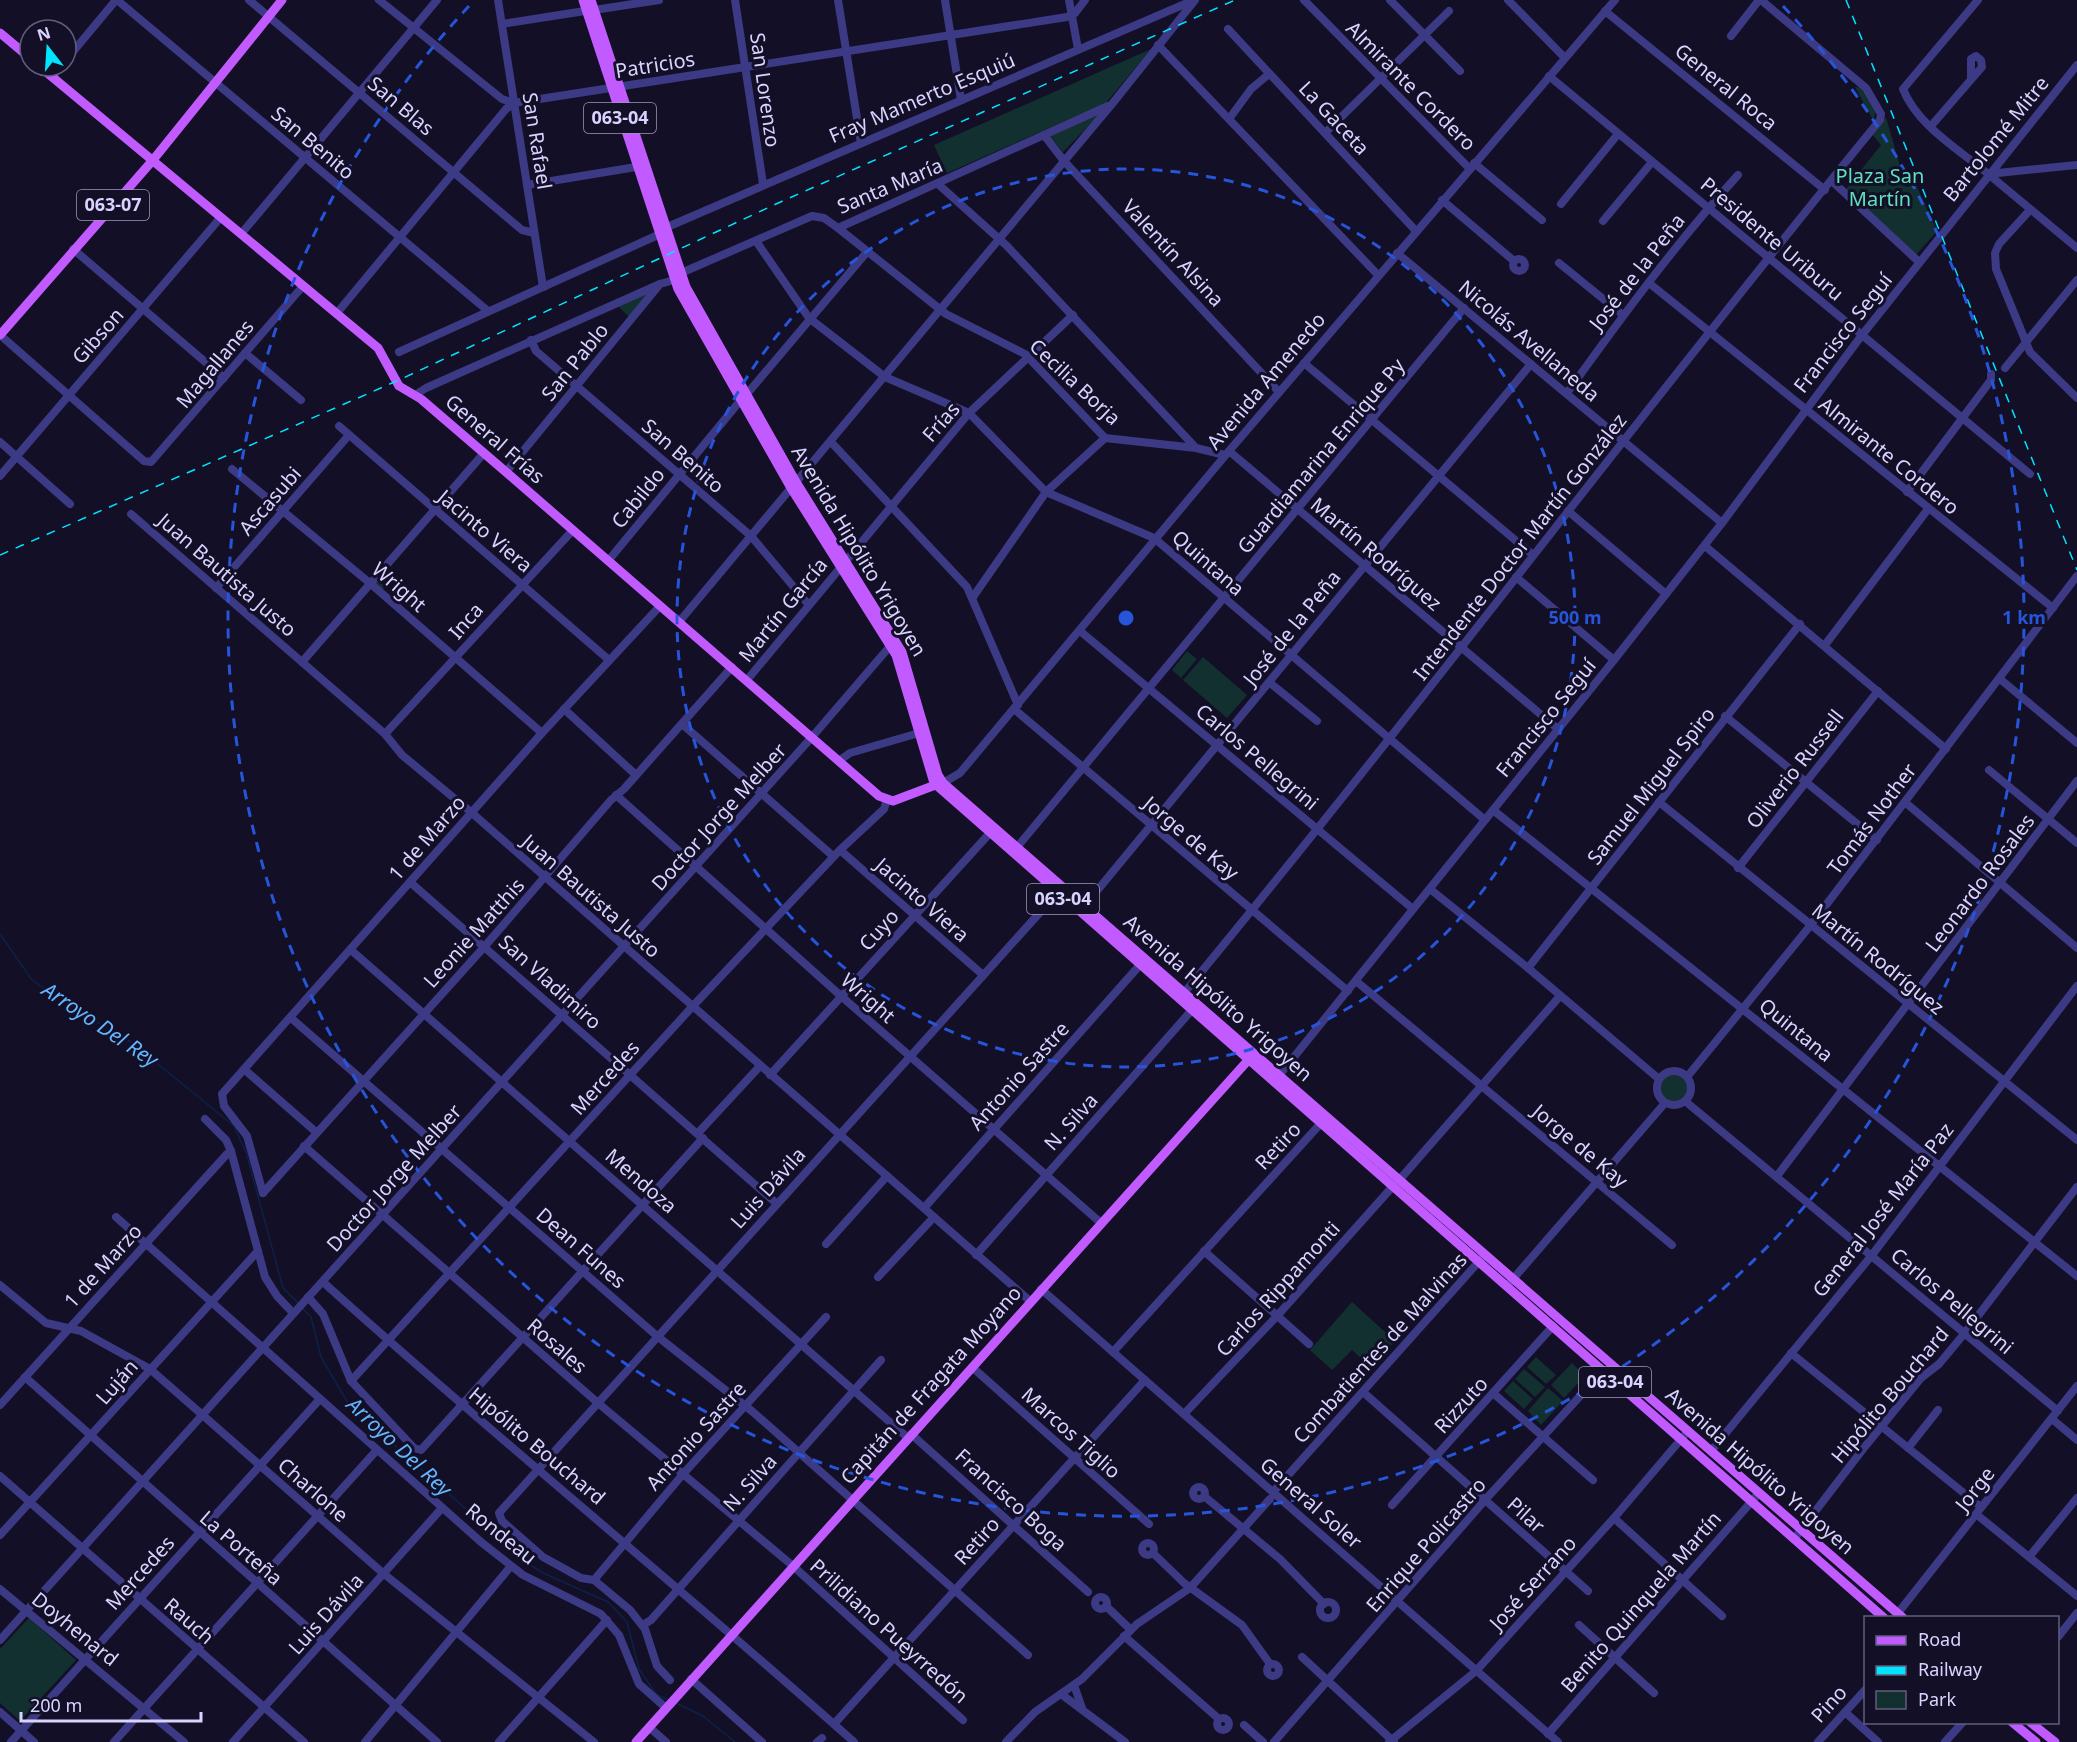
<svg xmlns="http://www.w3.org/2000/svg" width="2077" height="1742" viewBox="0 0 2077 1742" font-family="'Noto Sans',sans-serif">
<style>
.green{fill:#12302f}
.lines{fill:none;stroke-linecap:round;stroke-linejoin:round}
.stream{stroke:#0c2248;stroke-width:1.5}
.minor{stroke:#3d3a85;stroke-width:8}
.major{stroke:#c25bff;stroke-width:9}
.rail{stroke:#00e5ff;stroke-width:1.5;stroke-dasharray:9 8;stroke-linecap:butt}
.ring{fill:none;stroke:#2655da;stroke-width:3;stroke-dasharray:10 8}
.labels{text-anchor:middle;stroke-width:6;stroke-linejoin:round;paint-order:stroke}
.shield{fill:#130f26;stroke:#9e99be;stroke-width:1.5}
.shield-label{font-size:18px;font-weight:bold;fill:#d9d4ff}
.street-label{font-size:20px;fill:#d9d4ff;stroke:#130f26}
.park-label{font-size:20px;fill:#5fe0c0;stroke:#130f26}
.water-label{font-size:21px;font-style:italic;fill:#62b6ff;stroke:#130f26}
.centre{fill:#2655da;stroke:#130f26;stroke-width:3}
.ring-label{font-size:18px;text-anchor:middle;font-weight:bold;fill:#2655da;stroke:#130f26;stroke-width:6;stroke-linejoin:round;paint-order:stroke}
</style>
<rect width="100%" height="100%" fill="#130f26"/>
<g class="green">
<polygon points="1151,49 1106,103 947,173 934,145"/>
<polygon points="1855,87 1863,88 1876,112 1873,120"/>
<polygon points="1101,113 1063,152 1050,136"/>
<polygon points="1886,117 1906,187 1916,185 1937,231 1915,256 1846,189 1881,145 1872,134"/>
<polygon points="650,291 629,317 617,305"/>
<polygon points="387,569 395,576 381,591 374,584"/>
<polygon points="1187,651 1197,659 1181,678 1172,670"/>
<polygon points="1203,657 1247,695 1227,718 1183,680"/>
<circle cx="1674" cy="1088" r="14"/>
<polygon points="1352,1302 1395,1341 1371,1367 1352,1350 1332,1370 1310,1350"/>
<polygon points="1536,1357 1556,1375 1546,1384 1527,1367"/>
<polygon points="1572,1363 1585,1376 1564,1398 1551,1385"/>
<polygon points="1524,1369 1545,1387 1535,1397 1515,1379"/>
<polygon points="1513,1381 1533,1399 1524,1409 1504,1391"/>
<polygon points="1548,1388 1563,1401 1541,1425 1528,1411"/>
<polygon points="29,1618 76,1660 20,1721 0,1703 0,1649"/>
</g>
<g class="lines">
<g class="stream">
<polyline points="0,934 32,980 67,1005 131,1042 234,1126 246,1152 283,1288 298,1303"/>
<polyline points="303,1309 311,1317 321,1357 348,1403 520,1558 543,1573 608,1602 627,1622 639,1669 656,1694 668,1700"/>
<polyline points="676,1703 703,1716 735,1742"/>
</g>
<g class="minor">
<polyline points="117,0 488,311"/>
<polyline points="249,0 522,230 534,233"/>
<polyline points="379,0 502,99 514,103"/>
<polyline points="498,0 543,287"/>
<polyline points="735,0 763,184"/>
<polyline points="838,0 861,143"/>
<polyline points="945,0 961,100"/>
<polyline points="1069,0 1078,49"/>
<polyline points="1304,0 1470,169"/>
<polyline points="1390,0 1460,71"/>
<polyline points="1508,0 1565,58"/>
<path d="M1978 0 1903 89C1917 125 1958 149 1987 173 2017 198 2047 223 2077 248"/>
<polyline points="594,10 659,0"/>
<polyline points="1605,11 1825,190"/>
<polyline points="502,24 585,11"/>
<polyline points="1228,29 1416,231"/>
<polyline points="1731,36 1759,0"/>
<polyline points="1158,45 1378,275"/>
<polyline points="66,60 116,0"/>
<polyline points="1549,76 2030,474"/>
<polyline points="52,77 61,66"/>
<polyline points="1229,119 1251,89 1269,74"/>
<polyline points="1931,126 1982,67 1981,60 1976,56 1971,59 1971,79"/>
<polyline points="1325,133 1449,11"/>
<polyline points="1044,135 1064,161 1279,392"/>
<polyline points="1474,163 1542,220"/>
<polyline points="1988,174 2077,165"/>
<polyline points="1832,181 1919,262"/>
<polyline points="938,184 1007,246 1196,448 1225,455"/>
<polyline points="527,185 636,167"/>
<polyline points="1442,200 1514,261"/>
<polyline points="1561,204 1618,134"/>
<polyline points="2030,210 1999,244 1995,253 1996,269 2030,352 2077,398"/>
<polyline points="1603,221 1652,162"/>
<polyline points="665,228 1194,0"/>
<polyline points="838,228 946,314 1025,354 1105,438 1196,448"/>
<polyline points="241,234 437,0"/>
<polyline points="756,241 809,318 885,377 969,413 1046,492 1154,538 1485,820"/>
<polyline points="73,249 224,378"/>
<polyline points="1397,253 1722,523"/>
<circle cx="1519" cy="265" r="6"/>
<polyline points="1559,263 1623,315"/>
<polyline points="681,273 812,216 824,218 838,228 1108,106"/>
<polyline points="1649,283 2053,608"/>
<polyline points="337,313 506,109 514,103 1067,17 1075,13 1085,0"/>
<polyline points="0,335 144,461 151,462 303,286"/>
<polyline points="531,340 536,351 751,536 808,604"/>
<polyline points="399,352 658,235"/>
<polyline points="245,353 301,400"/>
<polyline points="1304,363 1533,555"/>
<polyline points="2005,368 2077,280"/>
<path d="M1567 393C1621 318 1676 243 1738 175"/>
<polyline points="415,395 426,388 660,284"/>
<polyline points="746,395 867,252"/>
<polyline points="339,426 609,660"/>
<polyline points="0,442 70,504"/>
<polyline points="831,442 967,587 1018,705"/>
<polyline points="1229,451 1558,729"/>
<polyline points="232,469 371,584 542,733"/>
<polyline points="506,472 660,284 674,280"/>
<polyline points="0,476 221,217"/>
<polyline points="1907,492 1991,380 1991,374"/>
<polyline points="1568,511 1666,594"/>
<polyline points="131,514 385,734 402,755 472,813 1030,1301"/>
<polyline points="1705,546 1946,749"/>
<polyline points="608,561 740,401"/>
<polyline points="1516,577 1614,660"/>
<polyline points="216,588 349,435"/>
<polyline points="973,597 1046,492 1105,438"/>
<polyline points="679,622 1112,104 1195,0"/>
<polyline points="1080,631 1413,909"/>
<polyline points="1825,645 1928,509"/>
<polyline points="302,662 484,453"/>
<polyline points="2000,679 2077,743"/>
<polyline points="747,680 969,413 1073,315"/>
<polyline points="1269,682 1317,721"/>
<polyline points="564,709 636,775"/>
<polyline points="1014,709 1348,991"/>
<polyline points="1725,716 1877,840"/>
<polyline points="682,724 833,856"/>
<polyline points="385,734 573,530"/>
<polyline points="840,760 850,753 919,733"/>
<polyline points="1989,770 2077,843"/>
<polyline points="943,783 960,773 1229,451 1615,0"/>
<polyline points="616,795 841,996 1101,1223"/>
<polyline points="1659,802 2077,1140"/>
<polyline points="1906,803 2077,948"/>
<polyline points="1493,810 2077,1276"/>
<polyline points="1018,846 1464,308"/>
<polyline points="840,850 983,975"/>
<polyline points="1738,868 1878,691"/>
<polyline points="410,882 776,1203"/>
<polyline points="1430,889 1528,968 1659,1079"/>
<polyline points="1082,909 1531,364"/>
<polyline points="351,950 908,1438"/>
<polyline points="1528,968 1800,624"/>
<polyline points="1356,981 1672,1245"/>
<path d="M1184 993C1421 706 1644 408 1880 120L1881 114 1866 88 1761 0"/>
<polyline points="291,1018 657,1336 753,1412 1028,1655"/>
<polyline points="245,1070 316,1132"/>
<circle cx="1674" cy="1088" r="17"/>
<polyline points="770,1075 989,834"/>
<polyline points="1687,1077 1810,926 2077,576"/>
<polyline points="1277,1078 1614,660 1722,523 1862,335 2077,65"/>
<polyline points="1685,1101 2058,1411"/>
<polyline points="205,1119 226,1140 231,1151 265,1277 277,1296 293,1313"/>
<polyline points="698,1133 760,1066"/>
<polyline points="304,1146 598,1403 793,1566 963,1720"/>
<polyline points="1777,1176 2077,781"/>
<polyline points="1401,1178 1560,996"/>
<polyline points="263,1193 247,1136 224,1106 222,1094 542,733 660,606"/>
<polyline points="263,1193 485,946 611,800 624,789 732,667"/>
<polyline points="924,1208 1139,966"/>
<polyline points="116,1217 481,1542 523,1575 601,1614 619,1635 639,1684 666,1708"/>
<polyline points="826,1244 887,1176"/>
<polyline points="1204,1251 1309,1344"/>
<polyline points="976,1255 1191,1011"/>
<polyline points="878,1277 934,1217"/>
<path d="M323 1282C497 1439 679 1586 854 1742"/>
<polyline points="0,1285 46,1323 81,1331 150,1369 384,1574 594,1742"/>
<polyline points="1507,1286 1665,1103"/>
<polyline points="1041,1289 1558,1742"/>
<polyline points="308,1297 323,1314 351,1381 414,1448 421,1450 703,1138"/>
<polyline points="1113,1352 1322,1122"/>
<polyline points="1791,1353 1981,1507"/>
<polyline points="972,1367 1149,1524"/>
<polyline points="25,1377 437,1742"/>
<polyline points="351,1381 692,1007 840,850 884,809 887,800"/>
<polyline points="1363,1392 1588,1591"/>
<polyline points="1493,1393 1593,1480"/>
<polyline points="0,1405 227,1154 231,1151"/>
<polyline points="1185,1413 1277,1316 1394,1185"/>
<polyline points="2052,1419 2077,1440"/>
<polyline points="911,1434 1088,1592"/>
<polyline points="1908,1448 1938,1410"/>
<polyline points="1711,1451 1872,1255 2077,986"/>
<polyline points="0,1476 304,1742"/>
<circle cx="1199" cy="1493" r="6"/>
<polyline points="1273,1492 1482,1258"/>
<polyline points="1204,1496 1280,1559 1324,1604"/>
<polyline points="1392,1505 1553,1326"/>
<polyline points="1976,1514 2077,1596"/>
<polyline points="1614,1518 1722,1616"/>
<polyline points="0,1535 258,1251"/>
<polyline points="1794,1539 1863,1449 1921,1378 1939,1364 1964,1334 2077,1187"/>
<circle cx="1148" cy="1549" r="6"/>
<polyline points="1153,1553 1184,1583 1242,1625 1270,1664"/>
<polyline points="2029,1557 2077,1498"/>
<polyline points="594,1580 683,1474 826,1317"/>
<polyline points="0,1589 184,1742"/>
<circle cx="1101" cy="1603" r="6"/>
<circle cx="1328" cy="1610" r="8"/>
<polyline points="1106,1606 1131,1630"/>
<polyline points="1898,1613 2077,1386"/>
<polyline points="643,1625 651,1620 881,1360"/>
<polyline points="1579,1625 1654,1693"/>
<polyline points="1124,1636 1219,1719"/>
<polyline points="2058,1637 2077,1613"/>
<polyline points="0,1640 812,737 891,645"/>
<polyline points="1302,1657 1394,1742"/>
<circle cx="1273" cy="1670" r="6"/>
<polyline points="691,1679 762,1742"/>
<polyline points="670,1680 657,1666 645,1629 630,1610 594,1580 581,1578 543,1557 502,1521 499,1513 1062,888"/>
<polyline points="1074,1685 1082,1708"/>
<polyline points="1061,1694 1125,1742"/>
<polyline points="0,1712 34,1742"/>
<polyline points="1845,1712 1878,1742"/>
<circle cx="1223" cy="1724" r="6"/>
<polyline points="834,1724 1145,1380"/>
<polyline points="1244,1725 1263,1742"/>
<polyline points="649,1727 666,1742"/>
<polyline points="1548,1734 1759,1493"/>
<polyline points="11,1742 319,1400"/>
<polyline points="114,1742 376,1451"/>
<polyline points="233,1742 442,1508"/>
<polyline points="365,1742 511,1566"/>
<polyline points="499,1742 607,1620"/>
<polyline points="817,1742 822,1738"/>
<polyline points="1006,1742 1035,1712 1082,1679 1137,1624 1190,1588 1270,1499"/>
<polyline points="1274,1742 1485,1500 1603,1371"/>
<polyline points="1389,1742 1476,1671 1614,1518 1688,1431"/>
<polyline points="1818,1742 1866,1689"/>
<polyline points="1945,1742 1963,1722"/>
</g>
<g class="major">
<polyline points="583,0 678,289 791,488 896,655 934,783 1884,1618"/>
<polyline points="591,0 686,287 796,482 902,652 938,775 943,783 1903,1618"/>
<polyline points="0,33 30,58"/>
<polyline points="39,66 378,348 399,386 421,399 506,472 879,796 893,801 938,784"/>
<polyline points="0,335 153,160 282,0"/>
<polyline points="2012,1722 2036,1742"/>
<polyline points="2030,1722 2055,1742"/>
<polyline points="636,1742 1251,1057"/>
</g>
<g class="rail">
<polyline points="1846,0 2077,570"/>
<polyline points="0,555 399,380 776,204 1235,0"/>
</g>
</g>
<g class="ring">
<circle cx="1126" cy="618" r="449"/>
<path d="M1783 6A898 898 0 1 1 469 6"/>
</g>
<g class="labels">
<g class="shield">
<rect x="584" y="103" width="72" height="30" rx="4.5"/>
<rect x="77" y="190" width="72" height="30" rx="4.5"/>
<rect x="1027" y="884" width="72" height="30" rx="4.5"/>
<rect x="1579" y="1367" width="72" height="30" rx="4.5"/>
</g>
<g class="shield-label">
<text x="620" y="124">063-04</text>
<text x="113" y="211">063-07</text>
<text x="1063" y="905">063-04</text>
<text x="1615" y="1388">063-04</text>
</g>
<g class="street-label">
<text transform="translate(655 65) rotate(-9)" y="7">Patricios</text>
<text transform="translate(1411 86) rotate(45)" y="7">Almirante Cordero</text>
<text transform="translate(1726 87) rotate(39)" y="7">General Roca</text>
<text transform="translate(765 90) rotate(82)" y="7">San Lorenzo</text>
<text transform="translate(922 98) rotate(-23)" y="7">Fray Mamerto Esquiú</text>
<text transform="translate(401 106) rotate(40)" y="7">San Blas</text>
<text transform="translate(1334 118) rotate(47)" y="7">La Gaceta</text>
<text transform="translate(1996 139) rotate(-51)" y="7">Bartolomé Mitre</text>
<text transform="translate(537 141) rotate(81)" y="7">San Rafael</text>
<text transform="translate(313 143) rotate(40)" y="7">San Benito</text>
<text transform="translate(890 186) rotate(-23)" y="7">Santa María</text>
<text transform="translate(1772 239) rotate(40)" y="7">Presidente Uriburu</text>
<text transform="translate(1173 253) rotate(47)" y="7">Valentín Alsina</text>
<text transform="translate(1637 272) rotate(-52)" y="7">José de la Peña</text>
<text transform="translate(1843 333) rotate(-52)" y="7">Francisco Seguí</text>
<text transform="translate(98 336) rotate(-49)" y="7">Gibson</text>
<text transform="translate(1529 341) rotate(40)" y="7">Nicolás Avellaneda</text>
<text transform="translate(575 362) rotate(-51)" y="7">San Pablo</text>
<text transform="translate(215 364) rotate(-50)" y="7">Magallanes</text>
<text transform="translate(1266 381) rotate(-50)" y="7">Avenida Amenedo</text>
<text transform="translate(1075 382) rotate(43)" y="7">Cecilia Borja</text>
<text transform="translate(941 422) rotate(-49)" y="7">Frías</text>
<text transform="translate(495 439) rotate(41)" y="7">General Frías</text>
<text transform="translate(683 456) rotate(41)" y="7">San Benito</text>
<text transform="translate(1321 456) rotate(-50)" y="7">Guardiamarina Enrique Py</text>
<text transform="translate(1889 456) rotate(39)" y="7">Almirante Cordero</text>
<text transform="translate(638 498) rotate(-51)" y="7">Cabildo</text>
<text transform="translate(270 501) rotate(-49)" y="7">Ascasubi</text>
<text transform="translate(485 531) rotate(40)" y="7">Jacinto Viera</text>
<text transform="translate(1520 547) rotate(-52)" y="7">Intendente Doctor Martín González</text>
<text transform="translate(859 551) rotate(59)" y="7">Avenida Hipólito Yrigoyen</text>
<text transform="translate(1376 554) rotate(40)" y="7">Martín Rodríguez</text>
<text transform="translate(1208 563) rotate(41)" y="7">Quintana</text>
<text transform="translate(227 575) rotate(41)" y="7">Juan Bautista Justo</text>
<text transform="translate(399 587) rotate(41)" y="7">Wright</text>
<text transform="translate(783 610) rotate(-51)" y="7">Martín García</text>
<text transform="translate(466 621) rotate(-49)" y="7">Inca</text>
<text transform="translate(1292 628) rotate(-51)" y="7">José de la Peña</text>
<text transform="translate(1546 718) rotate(-51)" y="7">Francisco Seguí</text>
<text transform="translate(1257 757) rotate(40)" y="7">Carlos Pellegrini</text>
<text transform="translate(1795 769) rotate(-52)" y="7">Oliverio Russell</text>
<text transform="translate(1651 786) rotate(-52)" y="7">Samuel Miguel Spiro</text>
<text transform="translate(719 817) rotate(-48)" y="7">Doctor Jorge Melber</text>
<text transform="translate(1872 819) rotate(-53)" y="7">Tomás Nother</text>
<text transform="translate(427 838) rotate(-49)" y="7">1 de Marzo</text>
<text transform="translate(1191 838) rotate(40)" y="7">Jorge de Kay</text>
<text transform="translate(1980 883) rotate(-53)" y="7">Leonardo Rosales</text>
<text transform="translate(591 896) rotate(41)" y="7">Juan Bautista Justo</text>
<text transform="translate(922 900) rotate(41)" y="7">Jacinto Viera</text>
<text transform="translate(879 930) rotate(-48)" y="7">Cuyo</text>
<text transform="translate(474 933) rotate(-48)" y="7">Leonie Matthis</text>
<text transform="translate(1878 959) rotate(39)" y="7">Martín Rodríguez</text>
<text transform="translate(550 982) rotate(42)" y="7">San Vladimiro</text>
<text transform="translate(868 998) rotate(41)" y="7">Wright</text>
<text transform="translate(1218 998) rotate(41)" y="7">Avenida Hipólito Yrigoyen</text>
<text transform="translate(1796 1030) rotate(39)" y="7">Quintana</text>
<text transform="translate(1019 1076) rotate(-48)" y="7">Antonio Sastre</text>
<text transform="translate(605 1078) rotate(-48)" y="7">Mercedes</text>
<text transform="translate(1071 1122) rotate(-48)" y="7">N. Silva</text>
<text transform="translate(1278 1146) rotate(-47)" y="7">Retiro</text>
<text transform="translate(1580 1146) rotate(40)" y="7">Jorge de Kay</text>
<text transform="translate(394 1178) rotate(-48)" y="7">Doctor Jorge Melber</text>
<text transform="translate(641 1181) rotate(41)" y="7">Mendoza</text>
<text transform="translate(768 1188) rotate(-48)" y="7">Luis Dávila</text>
<text transform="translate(1883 1210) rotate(-52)" y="7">General José María Paz</text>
<text transform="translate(581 1248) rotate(41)" y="7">Dean Funes</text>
<text transform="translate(103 1266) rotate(-48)" y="7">1 de Marzo</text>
<text transform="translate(1278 1289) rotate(-48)" y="7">Carlos Rippamonti</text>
<text transform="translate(1952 1301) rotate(40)" y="7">Carlos Pellegrini</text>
<text transform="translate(557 1346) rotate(41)" y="7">Rosales</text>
<text transform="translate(1380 1348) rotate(-48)" y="7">Combatientes de Malvinas</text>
<text transform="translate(117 1382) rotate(-49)" y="7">Luján</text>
<text transform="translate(931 1385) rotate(-48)" y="7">Capitán de Fragata Moyano</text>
<text transform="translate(1890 1395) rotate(-50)" y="7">Hipólito Bouchard</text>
<text transform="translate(1461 1405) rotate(-48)" y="7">Rizzuto</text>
<text transform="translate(1071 1433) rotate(42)" y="7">Marcos Tiglio</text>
<text transform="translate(696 1436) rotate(-48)" y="7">Antonio Sastre</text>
<text transform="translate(537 1446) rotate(40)" y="7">Hipólito Bouchard</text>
<text transform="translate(1760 1471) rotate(41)" y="7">Avenida Hipólito Yrigoyen</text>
<text transform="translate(750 1483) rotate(-48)" y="7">N. Silva</text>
<text transform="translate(1975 1489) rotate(-52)" y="7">Jorge</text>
<text transform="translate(313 1490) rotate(41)" y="7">Charlone</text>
<text transform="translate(1011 1500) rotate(42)" y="7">Francisco Boga</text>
<text transform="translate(1311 1503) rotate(41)" y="7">General Soler</text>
<text transform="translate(1526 1515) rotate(42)" y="7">Pilar</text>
<text transform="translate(501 1534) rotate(39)" y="7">Rondeau</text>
<text transform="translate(977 1541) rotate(-48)" y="7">Retiro</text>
<text transform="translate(1426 1545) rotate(-49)" y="7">Enrique Policastro</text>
<text transform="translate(241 1548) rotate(41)" y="7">La Porteña</text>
<text transform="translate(140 1573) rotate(-48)" y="7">Mercedes</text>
<text transform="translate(1533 1583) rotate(-48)" y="7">José Serrano</text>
<text transform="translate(1641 1602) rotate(-49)" y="7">Benito Quinquela Martín</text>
<text transform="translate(326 1614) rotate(-48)" y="7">Luis Dávila</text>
<text transform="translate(189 1621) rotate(41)" y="7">Rauch</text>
<text transform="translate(75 1629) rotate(39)" y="7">Doyhenard</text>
<text transform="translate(889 1631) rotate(42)" y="7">Prilidiano Pueyrredón</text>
<text transform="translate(1829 1704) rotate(-48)" y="7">Pino</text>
</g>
<g class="park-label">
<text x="1880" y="183">Plaza San<tspan x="1880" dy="23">Martín</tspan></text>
</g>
<g class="water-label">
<text transform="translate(100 1025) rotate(34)" y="7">Arroyo Del Rey</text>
<text transform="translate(399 1447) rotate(43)" y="7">Arroyo Del Rey</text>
</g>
</g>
<circle cx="1126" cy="618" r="9" class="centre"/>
<g class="ring-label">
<text x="1575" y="624">500 m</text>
<text x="2024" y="624">1 km</text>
</g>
<rect x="1864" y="1616" width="195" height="108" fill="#130f26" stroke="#625e7d" stroke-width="1.5"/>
<rect x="1876" y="1636" width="30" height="9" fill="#c25bff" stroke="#625e7d" stroke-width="1.5"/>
<text x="1918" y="1646" font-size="18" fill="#d9d4ff">Road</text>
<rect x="1876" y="1666" width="30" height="9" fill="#00e5ff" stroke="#625e7d" stroke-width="1.5"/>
<text x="1918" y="1676" font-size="18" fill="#d9d4ff">Railway</text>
<rect x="1876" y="1691" width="30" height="18" fill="#12302f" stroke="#625e7d" stroke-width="1.5"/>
<text x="1918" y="1706" font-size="18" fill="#d9d4ff">Park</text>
<g transform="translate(48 48) rotate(343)"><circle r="28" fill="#130f26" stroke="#625e7d" stroke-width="1.5"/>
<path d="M0-4.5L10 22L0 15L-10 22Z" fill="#00e5ff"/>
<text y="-9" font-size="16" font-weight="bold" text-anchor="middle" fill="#d9d4ff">N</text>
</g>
<path d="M21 1712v9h180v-9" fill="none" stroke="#d9d4ff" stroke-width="3"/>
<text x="30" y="1712" font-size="18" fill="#d9d4ff" stroke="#130f26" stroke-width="4.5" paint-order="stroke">200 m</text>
</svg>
